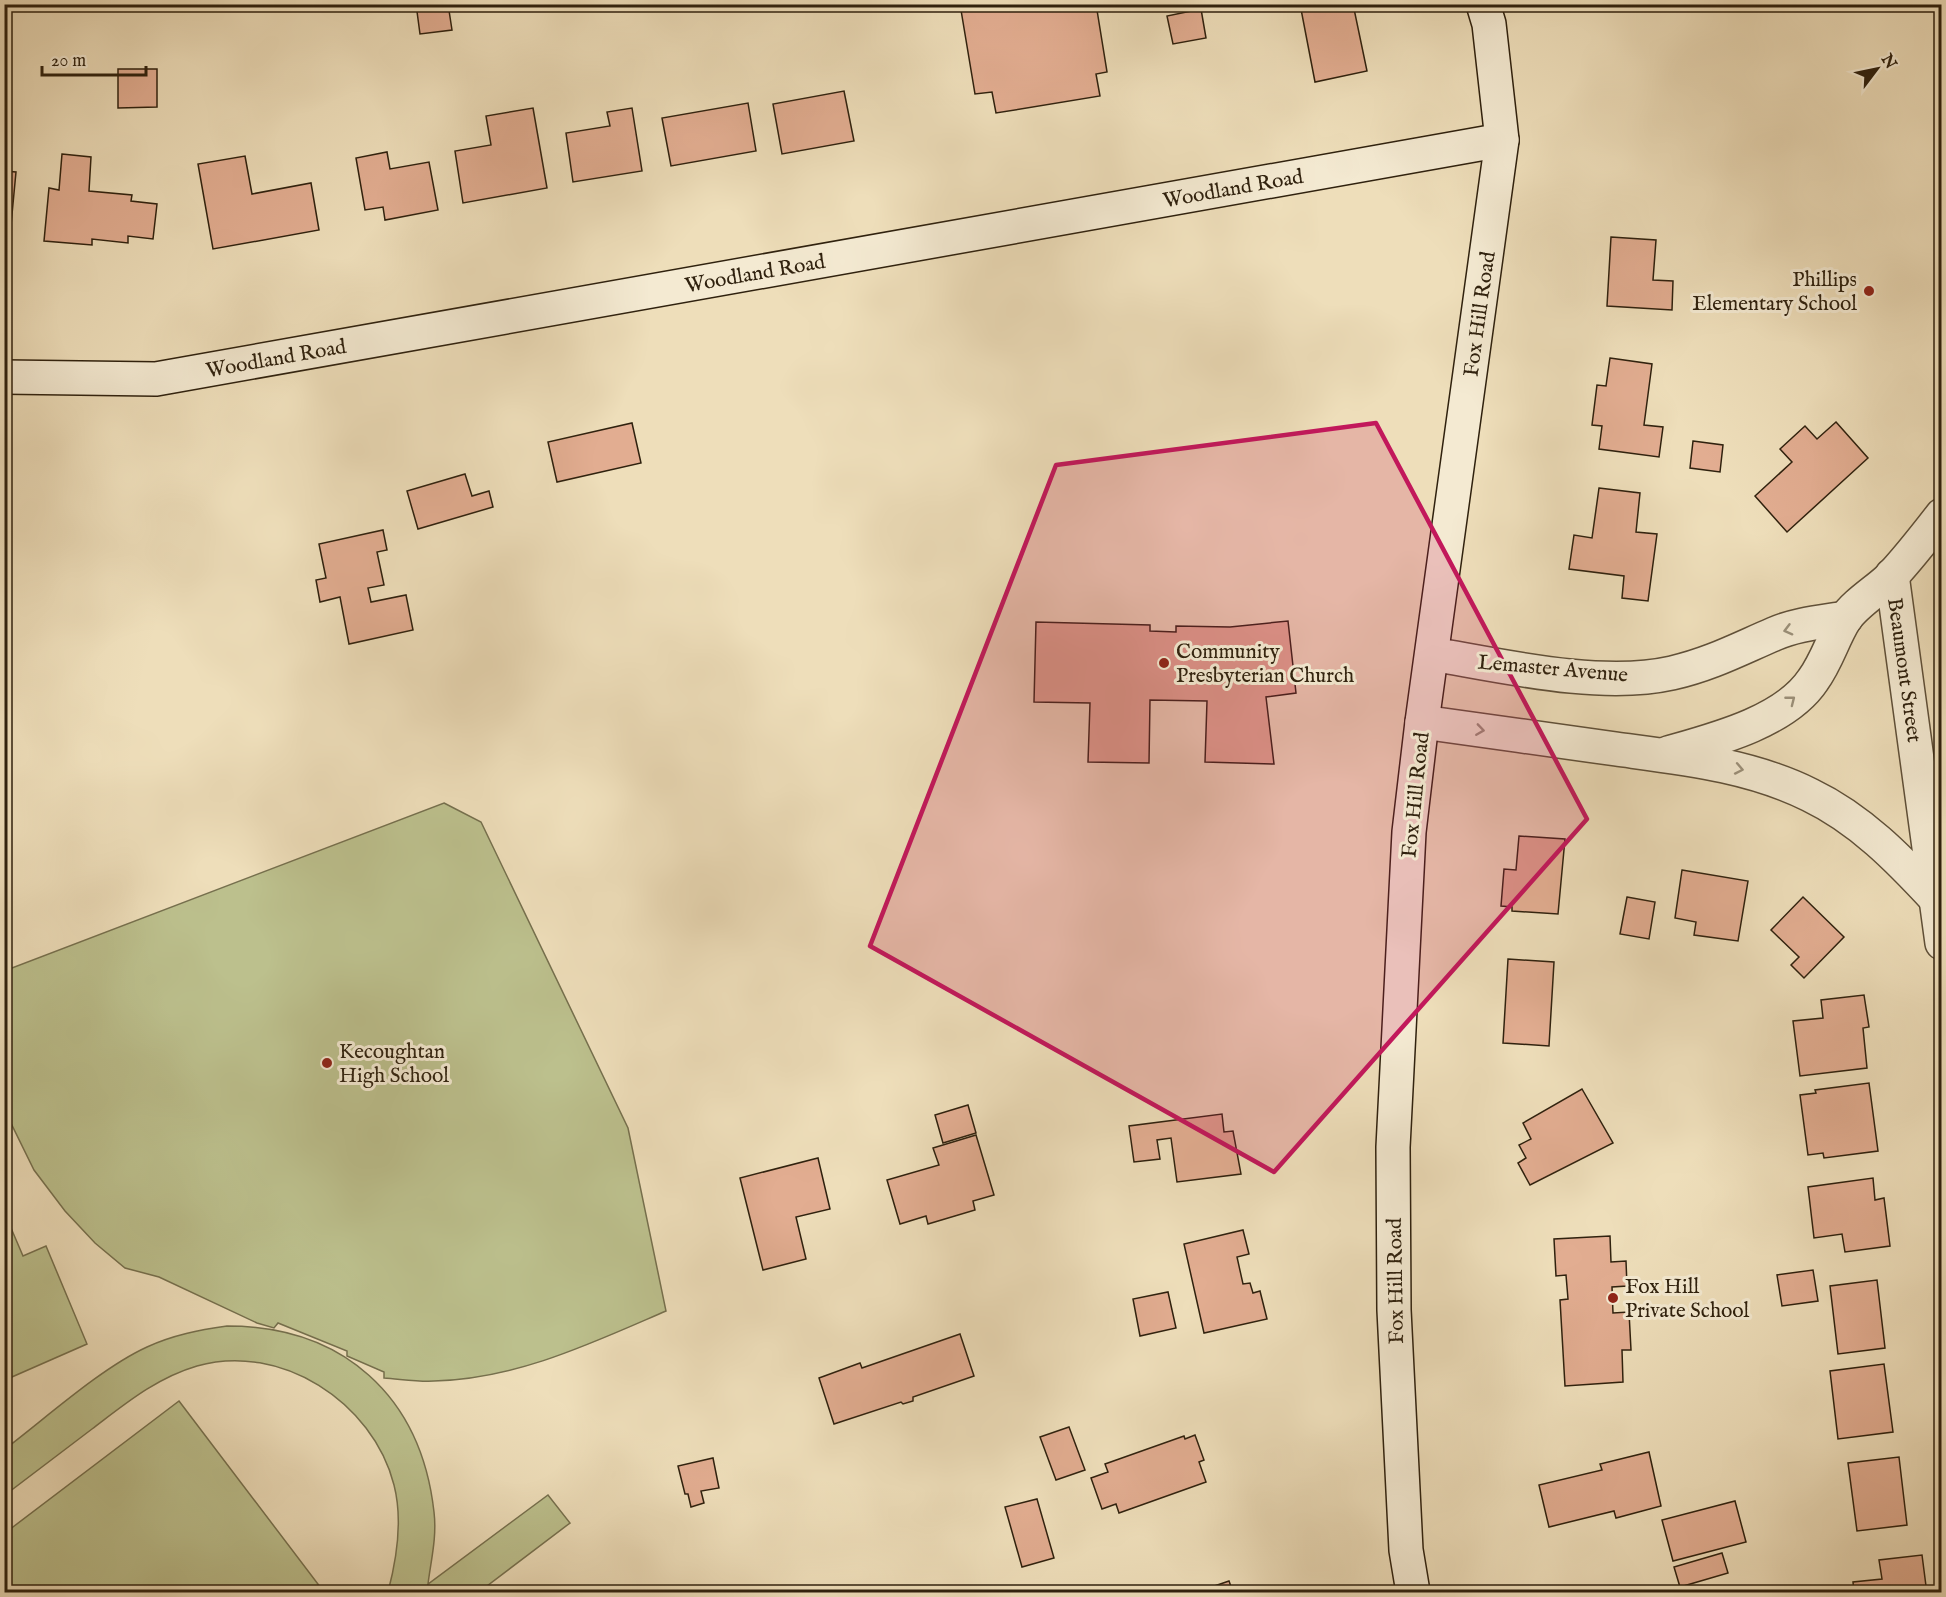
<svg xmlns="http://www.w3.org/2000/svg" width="1946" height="1597" viewBox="0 0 1946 1597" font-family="'IM FELL English',serif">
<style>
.green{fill:#bcc08d;stroke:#76704e;stroke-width:1.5}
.building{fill:#e2ad91;stroke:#2f210e;stroke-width:1.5}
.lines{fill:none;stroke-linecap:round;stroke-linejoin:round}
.street-casing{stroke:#5f5039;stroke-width:36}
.secondary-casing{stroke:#2f210e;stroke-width:36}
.street{stroke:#f4ead2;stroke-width:33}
.secondary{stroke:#f4ead2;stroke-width:33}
.oneway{stroke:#9b907a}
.marked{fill:#c2185b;fill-opacity:0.2;stroke:#c2185b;stroke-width:4.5;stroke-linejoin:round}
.poi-dot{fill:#8f2418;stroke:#f4ead2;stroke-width:2}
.labels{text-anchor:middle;stroke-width:6;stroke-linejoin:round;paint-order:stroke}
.street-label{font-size:21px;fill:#2f210e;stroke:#f4ead2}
.poi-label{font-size:21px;fill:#2f210e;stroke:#f4ead2;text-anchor:start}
</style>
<rect width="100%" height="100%" fill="#eedeba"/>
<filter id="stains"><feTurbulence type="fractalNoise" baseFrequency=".00333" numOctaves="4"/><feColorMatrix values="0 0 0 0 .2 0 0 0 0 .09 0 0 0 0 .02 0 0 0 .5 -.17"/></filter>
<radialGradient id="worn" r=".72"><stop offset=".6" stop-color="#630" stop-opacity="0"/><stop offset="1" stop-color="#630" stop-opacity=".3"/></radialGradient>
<g class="green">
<path d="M444 803 481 822 628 1128 666 1311C592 1343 517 1379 434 1381 418 1382 400 1379 384 1378V1372L347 1356V1351L278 1323 274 1328 257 1323 159 1277 125 1268 95 1243 65 1211 34 1170 5 1111 4 971Z"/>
<polygon points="5,1214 23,1256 46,1246 87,1344 5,1380"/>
<path d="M227 1326C343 1326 421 1396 434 1512 437 1537 431 1560 428 1584L548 1495 570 1523 479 1592H388C397 1558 403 1520 394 1485 373 1402 280 1342 197 1366 156 1378 125 1404 92 1429 63 1451 34 1473 5 1495V1449C46 1418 101 1368 147 1347 173 1335 199 1330 227 1326Z"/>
<polygon points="179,1401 324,1592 5,1592 5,1533"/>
</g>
<g class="building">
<polygon points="416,4 448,4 452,30 420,34"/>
<polygon points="960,4 1096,4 1107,72 1096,74 1100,96 996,113 992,92 975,94"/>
<polygon points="1300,4 1353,4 1367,71 1315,82"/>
<polygon points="1201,9 1206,38 1173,44 1167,16"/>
<polygon points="118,69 157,69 157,107 118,108"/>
<polygon points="844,91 854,141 782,154 773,104"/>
<polygon points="748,103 756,151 671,166 662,118"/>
<polygon points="533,108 547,188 463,203 455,151 491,145 486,116"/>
<polygon points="632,108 642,171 573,182 566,133 610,126 607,112"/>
<polygon points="387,152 390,169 429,162 438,210 385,220 383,207 365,210 356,158"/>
<polygon points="62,154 91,157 89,191 132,195 131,201 157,204 153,239 128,236 128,243 92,239 92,245 44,241 49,188 59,190"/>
<polygon points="245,156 252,194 311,183 319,230 213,249 198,164"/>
<polygon points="4,171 16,172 11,225 4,224"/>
<polygon points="1611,237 1656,240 1653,280 1673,281 1672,310 1607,306"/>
<polygon points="1610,358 1652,364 1644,425 1663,427 1659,457 1599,449 1602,426 1592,425 1597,385 1606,386"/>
<polygon points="1836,422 1868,458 1787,532 1755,496 1792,462 1780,449 1805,426 1817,439"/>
<polygon points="632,423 641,463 557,482 548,442"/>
<polygon points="1693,441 1723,445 1720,472 1690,468"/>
<polygon points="465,474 472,496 489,491 493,507 418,529 407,491"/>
<polygon points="1599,488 1640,493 1636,532 1657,534 1648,601 1622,598 1624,576 1569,569 1574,535 1592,538"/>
<polygon points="383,530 387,550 377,552 384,585 368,588 371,602 406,595 413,630 349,644 340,597 320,602 316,580 326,578 319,544"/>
<polygon points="1288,621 1296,693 1266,697 1274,764 1205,762 1207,701 1150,700 1149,763 1088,762 1090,703 1034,702 1036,622 1150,625 1150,631 1176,632 1176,626 1230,627"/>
<polygon points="1519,836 1565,839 1558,914 1512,911 1512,907 1501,906 1504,869 1516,870"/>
<polygon points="1682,870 1748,881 1738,941 1694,935 1696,922 1675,918"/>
<polygon points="1627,897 1655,902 1649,939 1620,934"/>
<polygon points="1803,897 1844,937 1804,978 1791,965 1799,957 1771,930"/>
<polygon points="1508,959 1554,962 1549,1046 1503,1043"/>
<polygon points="1864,995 1869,1027 1863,1028 1867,1068 1800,1076 1793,1021 1823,1018 1821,1000"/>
<polygon points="1869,1083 1878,1151 1824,1158 1823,1153 1808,1155 1800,1095 1816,1093 1815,1090"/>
<polygon points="1582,1089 1613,1143 1530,1185 1518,1163 1526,1158 1519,1145 1531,1139 1523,1123"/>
<polygon points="968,1105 976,1133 943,1143 935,1115"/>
<polygon points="1222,1114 1224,1132 1233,1131 1241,1174 1177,1182 1171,1138 1157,1140 1160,1159 1134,1162 1129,1126"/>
<polygon points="976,1135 994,1195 973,1201 975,1210 928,1224 926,1216 900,1224 887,1180 939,1165 933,1148"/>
<polygon points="818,1158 830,1209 796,1217 806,1259 763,1270 740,1178"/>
<polygon points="1873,1178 1875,1200 1884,1198 1890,1246 1845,1252 1842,1234 1814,1238 1808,1187"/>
<polygon points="1243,1230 1249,1254 1237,1257 1243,1284 1250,1283 1253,1293 1260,1291 1267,1319 1204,1333 1184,1244"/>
<polygon points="1610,1236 1611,1262 1626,1261 1627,1286 1612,1287 1613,1313 1629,1312 1631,1350 1622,1350 1623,1382 1565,1386 1560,1300 1568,1299 1566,1275 1556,1276 1554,1239"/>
<polygon points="1813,1270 1818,1301 1782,1306 1777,1275"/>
<polygon points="1877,1280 1885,1348 1838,1354 1830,1286"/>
<polygon points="1168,1292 1176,1328 1140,1336 1133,1299"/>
<polygon points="960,1334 974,1376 913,1397 913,1401 903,1404 901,1402 834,1424 819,1378 860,1363 862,1368"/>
<polygon points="1884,1364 1893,1432 1838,1439 1830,1371"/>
<polygon points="1069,1427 1085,1470 1056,1480 1040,1437"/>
<polygon points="1195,1435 1204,1460 1199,1462 1206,1482 1119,1513 1116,1504 1102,1509 1091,1478 1108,1472 1105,1464 1184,1436 1185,1439"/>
<polygon points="1649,1452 1661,1506 1616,1518 1614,1511 1549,1527 1539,1485 1602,1470 1600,1464"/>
<polygon points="1899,1457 1907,1525 1857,1531 1848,1463"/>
<polygon points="713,1458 719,1488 701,1491 704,1503 691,1507 688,1494 685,1494 678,1466"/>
<polygon points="1037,1499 1054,1558 1022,1567 1005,1507"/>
<polygon points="1735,1501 1746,1542 1673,1561 1662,1520"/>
<polygon points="1722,1553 1728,1573 1680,1587 1674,1567"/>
<polygon points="1922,1555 1926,1586 1921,1587 1922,1592 1854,1592 1853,1582 1882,1579 1879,1560"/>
<polygon points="1229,1581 1233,1592 1197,1592"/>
</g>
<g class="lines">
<defs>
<g id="street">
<polyline points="1892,575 1942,943"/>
<path d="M1432 654C1503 666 1601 689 1672 673 1711 664 1739 649 1774 634 1796 624 1822 622 1846 618"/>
<path d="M1422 722C1487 731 1551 740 1616 749 1682 758 1750 765 1810 795 1860 819 1899 859 1936 899"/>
<path d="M1668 753C1714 740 1785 722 1813 680 1827 661 1833 638 1845 619 1855 604 1875 592 1889 579 1908 559 1925 537 1942 515"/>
</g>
<g id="secondary">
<polyline points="4,377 156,379 1502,140"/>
<polyline points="1413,1592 1406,1550 1394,1310 1393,1147 1397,1069 1409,832 1422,722 1502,140 1489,24 1483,4"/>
</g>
</defs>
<use href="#street" class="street-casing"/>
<use href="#secondary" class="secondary-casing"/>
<use href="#street" class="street"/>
<use href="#secondary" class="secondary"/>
</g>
<defs><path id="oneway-chevron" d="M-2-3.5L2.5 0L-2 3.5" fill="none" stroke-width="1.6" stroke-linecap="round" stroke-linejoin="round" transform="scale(1.5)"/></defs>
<g class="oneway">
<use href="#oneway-chevron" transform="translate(1788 630) rotate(165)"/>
<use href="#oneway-chevron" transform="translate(1791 700) rotate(-38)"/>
<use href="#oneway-chevron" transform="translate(1480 730) rotate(8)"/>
<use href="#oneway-chevron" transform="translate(1739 769) rotate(11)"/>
</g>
<path class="marked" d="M1376 423 1587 819 1274 1172 870 946 1056 465Z"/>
<g class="poi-dot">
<circle cx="1869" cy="291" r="6"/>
<circle cx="1164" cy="663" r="6"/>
<circle cx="327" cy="1063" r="6"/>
<circle cx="1613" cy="1298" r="6"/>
</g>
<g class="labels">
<g class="street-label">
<text transform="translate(1233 188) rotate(-10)" y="7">Woodland Road</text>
<text transform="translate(755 273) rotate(-10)" y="7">Woodland Road</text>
<text transform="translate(1479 314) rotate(-82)" y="7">Fox Hill Road</text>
<text transform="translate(276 358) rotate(-10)" y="7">Woodland Road</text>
<text transform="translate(1553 668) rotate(5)" y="7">Lemaster Avenue</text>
<text transform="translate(1905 670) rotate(82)" y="7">Beaumont Street</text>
<text transform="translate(1415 795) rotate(-84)" y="7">Fox Hill Road</text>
<text transform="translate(1395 1281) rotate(-91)" y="7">Fox Hill Road</text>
</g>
<g class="poi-label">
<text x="1857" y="286" text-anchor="end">Phillips<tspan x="1857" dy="24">Elementary School</tspan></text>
<text x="1176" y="658">Community<tspan x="1176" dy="24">Presbyterian Church</tspan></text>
<text x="339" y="1058">Kecoughtan<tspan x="339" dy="24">High School</tspan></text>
<text x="1625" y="1293">Fox Hill<tspan x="1625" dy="24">Private School</tspan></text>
</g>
</g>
<rect width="1946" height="1597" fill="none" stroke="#eedeba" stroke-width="24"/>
<rect x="6" y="6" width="1934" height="1585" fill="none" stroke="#2f210e" stroke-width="3"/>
<rect x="12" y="12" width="1922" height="1573" fill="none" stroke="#2f210e" stroke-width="1.5"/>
<g transform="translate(1877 69) rotate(58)" stroke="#f4ead2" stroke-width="4.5" paint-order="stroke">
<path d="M0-4.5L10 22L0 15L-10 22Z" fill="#2f210e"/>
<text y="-9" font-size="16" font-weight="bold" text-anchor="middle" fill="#2f210e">N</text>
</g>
<path d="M42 66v9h104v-9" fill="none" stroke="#2f210e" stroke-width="3"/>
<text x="51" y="66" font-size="18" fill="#2f210e" stroke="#f4ead2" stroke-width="4.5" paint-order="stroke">20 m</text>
<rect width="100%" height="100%" filter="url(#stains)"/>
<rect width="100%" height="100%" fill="url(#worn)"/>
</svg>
